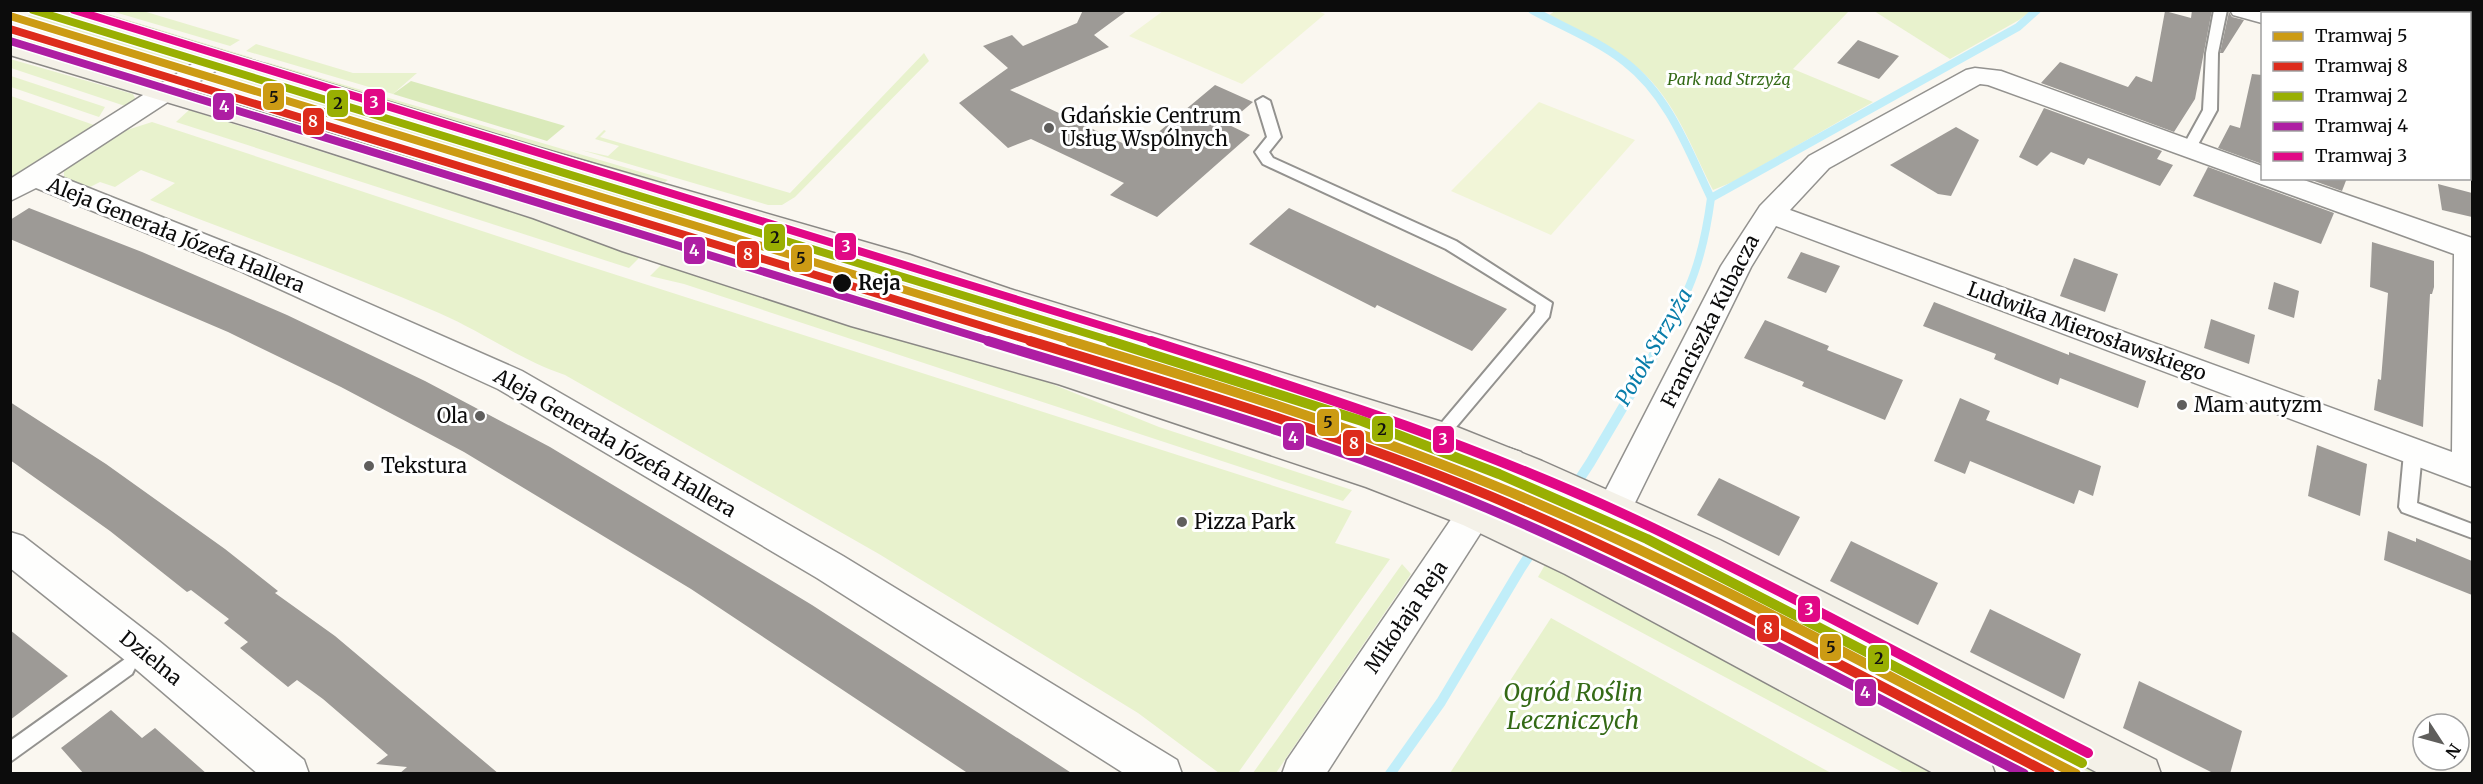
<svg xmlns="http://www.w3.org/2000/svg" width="2483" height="784" viewBox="0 0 2483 784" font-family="Merriweather,serif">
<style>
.green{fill:#e8f2cd}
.forest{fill:#daeaba}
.pitch{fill:#f1f5d7}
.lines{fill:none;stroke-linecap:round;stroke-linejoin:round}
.stream-far1{stroke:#c1eef9;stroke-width:8}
.stream{stroke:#c1eef9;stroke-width:10}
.building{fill:#9d9a96}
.service-casing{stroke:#93928f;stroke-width:4}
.minor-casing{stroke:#93928f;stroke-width:3}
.secondary-casing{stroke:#8a8885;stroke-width:3}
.service{fill:#fefefd;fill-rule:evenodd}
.minor{fill:#fefefd;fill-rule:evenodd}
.secondary{fill:#f4f1e8;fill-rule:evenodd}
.tram-1-far1-casing{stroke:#fff;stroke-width:11}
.tram-1-casing{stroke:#fff;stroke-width:14}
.tram-2-far1-casing{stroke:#fff;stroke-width:11}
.tram-2-casing{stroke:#fff;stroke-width:14}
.tram-3-far1-casing{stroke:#fff;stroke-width:11}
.tram-3-casing{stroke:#fff;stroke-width:14}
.tram-4-far1-casing{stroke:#fff;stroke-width:11}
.tram-4-casing{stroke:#fff;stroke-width:14}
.tram-5-far1-casing{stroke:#fff;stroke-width:11}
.tram-5-casing{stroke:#fff;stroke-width:14}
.tram-1-far1{stroke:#cc9b14;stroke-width:8}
.tram-1{stroke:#cc9b14;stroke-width:10}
.tram-2-far1{stroke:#dd2b1c;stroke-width:8}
.tram-2{stroke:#dd2b1c;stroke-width:10}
.tram-3-far1{stroke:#99af02;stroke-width:8}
.tram-3{stroke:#99af02;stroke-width:10}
.tram-4-far1{stroke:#ae1ea3;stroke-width:8}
.tram-4{stroke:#ae1ea3;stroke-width:10}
.tram-5-far1{stroke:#e10886;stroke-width:8}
.tram-5{stroke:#e10886;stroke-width:10}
.poi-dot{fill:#5f5e5c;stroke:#fff;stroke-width:2}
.stop-dot{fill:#0c0c0c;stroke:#fff;stroke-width:2}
.labels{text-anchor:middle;stroke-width:6;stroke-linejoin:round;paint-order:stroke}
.far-park-label{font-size:16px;font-style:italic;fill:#346a16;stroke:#fff}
.poi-label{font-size:20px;fill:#0c0c0c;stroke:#fff;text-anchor:start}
.street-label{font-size:20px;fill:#0c0c0c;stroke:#fff}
.stop-label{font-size:20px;font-weight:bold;fill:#0c0c0c;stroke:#fff;text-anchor:start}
.water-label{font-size:21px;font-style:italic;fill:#087daa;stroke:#fff}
.near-park-label{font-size:24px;font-style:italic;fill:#346a16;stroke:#fff}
.line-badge{stroke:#fff;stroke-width:2}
.badge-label{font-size:16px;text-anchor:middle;font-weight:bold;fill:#fff}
.pale-badge-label{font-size:16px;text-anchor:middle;font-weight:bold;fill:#111}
</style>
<rect width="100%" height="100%" fill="#faf7f0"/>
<g class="green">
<path d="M1556 10 1849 11 1793 69 1873 102 1735 181 1713 190C1692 149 1675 100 1639 69 1613 46 1578 32 1548 16Z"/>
<polygon points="87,11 98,11 253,58 248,61"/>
<polygon points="111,11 143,11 240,40 230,46"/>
<polygon points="1874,11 2031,11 2019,20 1950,59"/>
<polygon points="34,12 182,59 192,66 25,17"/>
<polygon points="14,30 171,80 163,82 11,37 10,32"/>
<polygon points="256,44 353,73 417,73 393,94 246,51"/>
<polygon points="924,53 929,61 795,197 782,205 768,205 581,150 608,156 619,146 595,139 604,130 606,131 600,137 790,193"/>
<polygon points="10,59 133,94 136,100 131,108 11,68"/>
<path d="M266 62 668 180 665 182C529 150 396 105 261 65Z"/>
<polygon points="11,76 105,107 99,117 11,87"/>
<polygon points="244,77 592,183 693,209 684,217 239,80"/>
<polygon points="216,95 666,235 658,242 558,205 215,97"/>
<polygon points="11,96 94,125 11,177"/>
<polygon points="189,110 530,217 640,257 629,268 176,122"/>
<path d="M152 122 576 262 1352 511 1335 543 1390 559 1238 773H1219L1138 713 879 554 565 375C520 360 483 332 439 313 344 272 246 238 150 200L175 183 141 170 115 187 100 182 90 187 64 177V171L127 130Z"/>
<polygon points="662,264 849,325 1037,378 1159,427 1352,490 1343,501 684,284 650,276"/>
<polygon points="880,268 922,281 1388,427 1384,436 874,276"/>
<polygon points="858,294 1332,442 1373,456 1366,458 1081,368 891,316 852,302"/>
<polygon points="1419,439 1470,458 1477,471 1414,448"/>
<polygon points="1546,563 1942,773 1904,773 1538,577"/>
<polygon points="1402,564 1411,574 1276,773 1253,773"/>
<polygon points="1551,618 1831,773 1450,773"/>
<polygon points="1835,637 2101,773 2090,773 1834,639"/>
</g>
<polygon class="forest" points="411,81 565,126 547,141 393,94"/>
<g class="pitch">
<polygon points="1315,10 1325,14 1242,84 1129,36 1163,11"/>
<polygon points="1539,102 1635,140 1551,235 1451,191"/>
</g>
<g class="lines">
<g class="stream-far1">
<path d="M1532 10C1563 27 1597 40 1625 62 1669 96 1688 150 1711 198"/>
<path d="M1661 342C1691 290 1703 258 1711 198L2018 27 2037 10"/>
</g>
<polyline class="stream" points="1390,774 1441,702 1521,568 1590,463 1662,341"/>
</g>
<g class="building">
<polygon points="1083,10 1128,10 1094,35 1109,47 1010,90 1137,150 1215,85 1253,102 1227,124 1250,135 1157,217 1110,195 1124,183 1031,139 1008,148 959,103 1008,68 983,46 1012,35 1023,46 1077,23"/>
<polygon points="2192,10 2212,10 2195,99 2174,132 2041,83 2060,62 2128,87 2136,76 2152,82 2165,11 2191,18"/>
<polygon points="2229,12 2232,17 2244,20 2223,53 2220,53"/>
<polygon points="1858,40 1899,56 1879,79 1837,63"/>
<polygon points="2252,74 2262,75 2262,164 2218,148 2230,125 2240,128"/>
<polygon points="2044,108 2162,151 2157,159 2173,165 2160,186 2088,158 2084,165 2051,152 2037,166 2019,157"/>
<polygon points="1956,127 1979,140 1951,196 1938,194 1890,165"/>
<polygon points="2208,167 2334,213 2321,244 2193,196"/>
<polygon points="2306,178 2347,178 2342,191"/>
<polygon points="2438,184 2472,193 2472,217 2442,210"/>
<polygon points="29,208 142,252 287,315 425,381 550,447 812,605 1073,774 969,774 691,589 464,452 341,387 228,332 10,239 10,220"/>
<polygon points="1289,208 1507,309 1472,351 1377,305 1375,308 1249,244"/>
<polygon points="2372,242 2434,261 2434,287 2432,294 2430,294 2423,427 2374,410 2378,379 2381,380 2388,293 2370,287"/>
<polygon points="1801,252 1840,266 1826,293 1787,278"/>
<polygon points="2074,258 2118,274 2105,312 2060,296"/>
<polygon points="2274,282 2299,291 2294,318 2268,309"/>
<polygon points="1934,302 2069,355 2069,352 2146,381 2138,408 2060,378 2058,385 1994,359 1996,354 1923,326"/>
<polygon points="2211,319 2255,335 2249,364 2204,348"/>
<polygon points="1765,320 1829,346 1827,350 1903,380 1885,420 1802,386 1804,382 1744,358"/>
<polygon points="1960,398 1990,411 1986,420 2101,466 2093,496 2079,490 2074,504 1970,461 1965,474 1934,461"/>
<polygon points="10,402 106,464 225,549 278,591 275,593 335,636 499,774 399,774 407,767 376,764 388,755 323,699 297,680 288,687 240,648 248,642 224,623 229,619 191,590 187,592 110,531 10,460"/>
<polygon points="2317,445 2367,464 2360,516 2308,496"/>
<polygon points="1719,478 1800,517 1779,556 1697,515"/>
<polygon points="2388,531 2416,542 2416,538 2472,561 2472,595 2384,560"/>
<polygon points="1851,541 1938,583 1918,625 1830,581"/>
<polygon points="1990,609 2081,654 2064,699 1970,652"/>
<polygon points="10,630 68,676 10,720"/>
<polygon points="2139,681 2242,731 2230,774 2215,774 2123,728"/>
<polygon points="111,710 142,738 155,728 207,774 84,774 61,748"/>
</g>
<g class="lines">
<defs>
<g id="service">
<polygon points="2214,10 2227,10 2218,53 2217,110 2195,150 2188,154 2181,150 2203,110 2206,53"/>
<polygon points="1263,97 1270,101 1281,137 1269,152 1273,158 1456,241 1552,303 1549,317 1446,439 1434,439 1432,434 1535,312 1536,305 1446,249 1263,164 1255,152 1267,137 1256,101"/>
<polygon points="2413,446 2419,448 2422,453 2417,503 2472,524 2472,538 2402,512 2399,507 2404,453 2407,448"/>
<polygon points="125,659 132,662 135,668 132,674 10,762 10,741"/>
</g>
<g id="minor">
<polygon points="2230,10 2270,10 2273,14 2262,14 2262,23 2233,15"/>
<rect x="2438" y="10" width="25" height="4"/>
<polygon points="217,51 226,54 230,59 226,64 56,175 260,256 522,371 843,556 1177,760 1182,774 1125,774 817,578 498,389 238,270 36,188 10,201 10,179 208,54"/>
<polygon points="2470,53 2472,54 2472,78 2470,77"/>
<path d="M1975 68 2001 71 2262 166V178H2298L2472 238V487L1776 226 1751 267 1628 517 1615 521 1602 517 1597 507 1721 266 1760 206 1809 156 1966 70ZM1980 84 1988 85 2454 254 2452 452 1790 210 1829 168Z"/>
<polygon points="1509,448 1521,452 1526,461 1521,470 1326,774 1282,774 1287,760 1497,452"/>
<polygon points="10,532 23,536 159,641 304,760 309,774 258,774 131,665 10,568"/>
</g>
<g id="secondary">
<polygon points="47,10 87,10 540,148 910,255 1010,289 1452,425 1542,461 1720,540 2156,760 2161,774 2100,774 1694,561 1518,480 1428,443 988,305 888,269 520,160 50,15"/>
<polygon points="10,39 283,119 553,204 644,237 868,309 1064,362 1390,467 1489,505 1591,552 1990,760 1995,774 1935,774 1565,574 1463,525 1366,487 1058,384 851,326 622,251 533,218 263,131 10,55"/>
</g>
</defs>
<use href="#service" class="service-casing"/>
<use href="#minor" class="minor-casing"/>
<use href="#secondary" class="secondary-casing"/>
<use href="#service" class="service"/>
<use href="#minor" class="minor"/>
<use href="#secondary" class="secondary"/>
<defs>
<polyline id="tram-1-far1" points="10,16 1075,342"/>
<path id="tram-1" d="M1070 341C1213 384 1355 428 1493 485 1694 567 1884 675 2076 774"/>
<polyline id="tram-2-far1" points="10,29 1035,342"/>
<path id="tram-2" d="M1030 341C1185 388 1341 434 1490 496 1682 577 1865 679 2050 774"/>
<polyline id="tram-3-far1" points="33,10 1115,342"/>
<polyline id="tram-3" points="1110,341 1362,421 1499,474 1647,539 2082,763"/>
<polyline id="tram-4-far1" points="10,41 993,342"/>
<path id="tram-4" d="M988 341C1155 392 1326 440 1487 508 1671 586 1846 683 2024 774"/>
<polyline id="tram-5-far1" points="74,10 1155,342"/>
<path id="tram-5" d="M1151 341C1321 395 1491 450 1653 528 1800 599 1943 678 2088 753"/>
</defs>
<use href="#tram-1-far1" class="tram-1-far1-casing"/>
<use href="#tram-1" class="tram-1-casing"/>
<use href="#tram-2-far1" class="tram-2-far1-casing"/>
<use href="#tram-2" class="tram-2-casing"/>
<use href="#tram-3-far1" class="tram-3-far1-casing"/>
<use href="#tram-3" class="tram-3-casing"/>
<use href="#tram-4-far1" class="tram-4-far1-casing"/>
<use href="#tram-4" class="tram-4-casing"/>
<use href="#tram-5-far1" class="tram-5-far1-casing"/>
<use href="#tram-5" class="tram-5-casing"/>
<use href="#tram-1-far1" class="tram-1-far1"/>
<use href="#tram-1" class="tram-1"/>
<use href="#tram-2-far1" class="tram-2-far1"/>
<use href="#tram-2" class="tram-2"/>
<use href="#tram-3-far1" class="tram-3-far1"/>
<use href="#tram-3" class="tram-3"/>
<use href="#tram-4-far1" class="tram-4-far1"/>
<use href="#tram-4" class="tram-4"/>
<use href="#tram-5-far1" class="tram-5-far1"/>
<use href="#tram-5" class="tram-5"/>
</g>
<g class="poi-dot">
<circle cx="1049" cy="128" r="6"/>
<circle cx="2182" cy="405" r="6"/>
<circle cx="480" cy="416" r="6"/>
<circle cx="369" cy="466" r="6"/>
<circle cx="1182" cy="522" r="6"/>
</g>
<circle class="stop-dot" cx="842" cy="283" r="10"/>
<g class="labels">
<g class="far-park-label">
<text x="1729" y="85">Park nad Strzyżą</text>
</g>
<g class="poi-label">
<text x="1061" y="123">Gdańskie Centrum<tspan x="1061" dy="23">Usług Wspólnych</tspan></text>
<text x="2194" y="412">Mam autyzm</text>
<text x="468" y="423" text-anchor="end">Ola</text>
<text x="381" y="473">Tekstura</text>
<text x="1194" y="529">Pizza Park</text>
</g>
<g class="street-label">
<text transform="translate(176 235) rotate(22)" y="7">Aleja Generała Józefa Hallera</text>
<text transform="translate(1710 321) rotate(-63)" y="7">Franciszka Kubacza</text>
<text transform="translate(2087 331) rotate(20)" y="7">Ludwika Mierosławskiego</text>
<text transform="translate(615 443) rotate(30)" y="7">Aleja Generała Józefa Hallera</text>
<text transform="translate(1406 617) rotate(-56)" y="7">Mikołaja Reja</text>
<text transform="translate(151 658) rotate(39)" y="7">Dzielna</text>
</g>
<g class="stop-label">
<text x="858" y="290">Reja</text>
</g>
<g class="water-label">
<text transform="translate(1654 347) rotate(-60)" y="7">Potok Strzyża</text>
</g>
<g class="near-park-label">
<text x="1573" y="701">Ogród Roślin<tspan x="1573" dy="28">Leczniczych</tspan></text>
</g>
</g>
<g class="line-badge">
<rect x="262" y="82" width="23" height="29" rx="6" fill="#cc9b14"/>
<rect x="363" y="88" width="23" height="28" rx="6" fill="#e10886"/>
<rect x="326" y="89" width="23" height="29" rx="6" fill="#99af02"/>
<rect x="212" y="92" width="23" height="29" rx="6" fill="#ae1ea3"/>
<rect x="302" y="107" width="23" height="29" rx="6" fill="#dd2b1c"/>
<rect x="763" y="223" width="23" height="29" rx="6" fill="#99af02"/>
<rect x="834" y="232" width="23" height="29" rx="6" fill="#e10886"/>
<rect x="683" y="236" width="23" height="29" rx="6" fill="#ae1ea3"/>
<rect x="736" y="240" width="24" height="29" rx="6" fill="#dd2b1c"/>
<rect x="790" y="244" width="23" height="29" rx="6" fill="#cc9b14"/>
<rect x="1316" y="408" width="24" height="29" rx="6" fill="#cc9b14"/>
<rect x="1371" y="415" width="23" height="28" rx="6" fill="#99af02"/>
<rect x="1282" y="422" width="23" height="29" rx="6" fill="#ae1ea3"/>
<rect x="1432" y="425" width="23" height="29" rx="6" fill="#e10886"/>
<rect x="1342" y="429" width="23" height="28" rx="6" fill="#dd2b1c"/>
<rect x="1797" y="595" width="24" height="28" rx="6" fill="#e10886"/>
<rect x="1756" y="614" width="24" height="29" rx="6" fill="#dd2b1c"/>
<rect x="1819" y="633" width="23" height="29" rx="6" fill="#cc9b14"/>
<rect x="1867" y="644" width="23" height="29" rx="6" fill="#99af02"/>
<rect x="1854" y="678" width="23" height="29" rx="6" fill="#ae1ea3"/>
</g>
<g class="badge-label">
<text x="374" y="108">3</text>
<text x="224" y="112">4</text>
<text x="313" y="127">8</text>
<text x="846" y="252">3</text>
<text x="694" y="256">4</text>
<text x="748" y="260">8</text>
<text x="1293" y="443">4</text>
<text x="1443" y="445">3</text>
<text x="1354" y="449">8</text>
<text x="1809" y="615">3</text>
<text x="1768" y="634">8</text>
<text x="1865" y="698">4</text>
</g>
<g class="pale-badge-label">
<text x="274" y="103">5</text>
<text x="338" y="109">2</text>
<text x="775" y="243">2</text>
<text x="801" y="264">5</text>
<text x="1328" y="428">5</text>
<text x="1382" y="435">2</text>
<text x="1831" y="653">5</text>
<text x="1879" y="664">2</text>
</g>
<rect width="2483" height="784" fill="none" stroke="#0c0c0c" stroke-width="24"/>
<rect x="2261" y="12" width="210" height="168" fill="#ffffff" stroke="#9e9e9e" stroke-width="1.5"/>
<rect x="2273" y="32" width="30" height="9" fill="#cc9b14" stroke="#9e9e9e" stroke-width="1.5"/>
<text x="2315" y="42" font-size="18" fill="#0c0c0c">Tramwaj 5</text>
<rect x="2273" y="62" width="30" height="9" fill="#dd2b1c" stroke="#9e9e9e" stroke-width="1.5"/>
<text x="2315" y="72" font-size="18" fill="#0c0c0c">Tramwaj 8</text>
<rect x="2273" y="92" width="30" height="9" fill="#99af02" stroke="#9e9e9e" stroke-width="1.5"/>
<text x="2315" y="102" font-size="18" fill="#0c0c0c">Tramwaj 2</text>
<rect x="2273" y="122" width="30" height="9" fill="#ae1ea3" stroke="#9e9e9e" stroke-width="1.5"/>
<text x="2315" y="132" font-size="18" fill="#0c0c0c">Tramwaj 4</text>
<rect x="2273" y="152" width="30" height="9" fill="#e10886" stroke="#9e9e9e" stroke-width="1.5"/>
<text x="2315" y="162" font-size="18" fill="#0c0c0c">Tramwaj 3</text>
<g transform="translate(2441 742) rotate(126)"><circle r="28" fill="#ffffff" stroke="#9e9e9e" stroke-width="1.5"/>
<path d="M0-4.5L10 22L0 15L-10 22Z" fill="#5f5e5c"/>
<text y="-9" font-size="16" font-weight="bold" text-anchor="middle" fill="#0c0c0c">N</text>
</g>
</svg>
